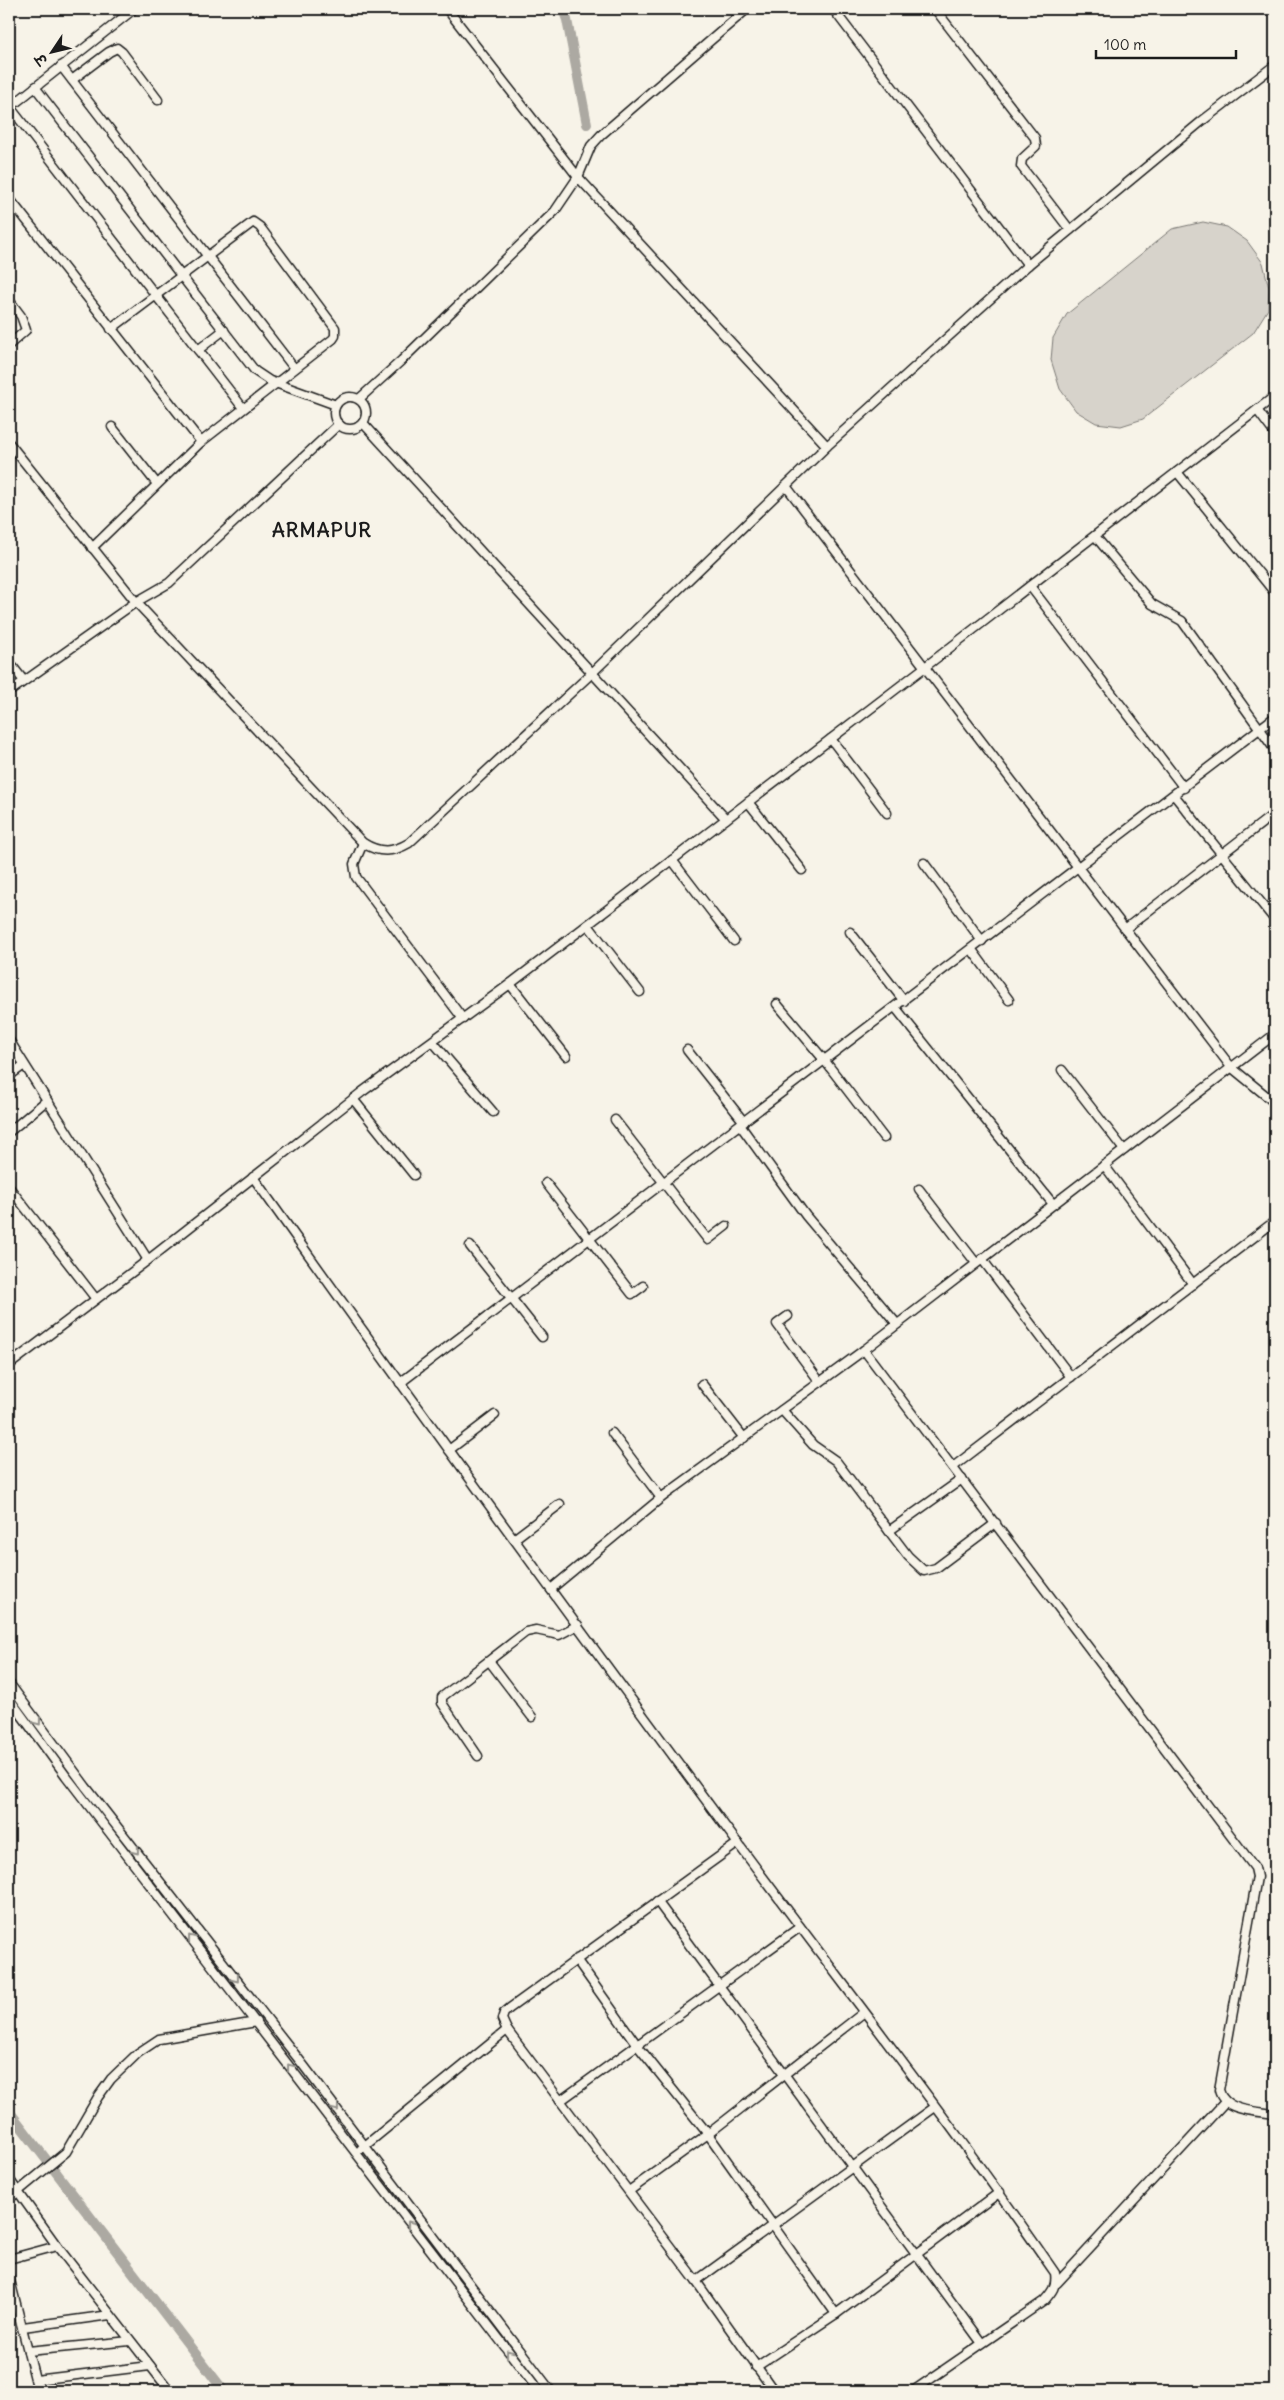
<svg xmlns="http://www.w3.org/2000/svg" width="1284" height="2400" viewBox="0 0 1284 2400" font-family="Delius,'Playpen Sans Deva',sans-serif">
<style>
.green{fill:#d7d3cb;stroke:#7a7874}
.lines{fill:none;stroke-linecap:round;stroke-linejoin:round}
.canal{stroke:#aca9a2;stroke-width:10}
.street-casing{stroke:#1c1c1c;stroke-width:11}
.street{stroke:#f7f3e8;stroke-width:8}
.oneway{stroke:#94928c}
.labels{text-anchor:middle;stroke-width:4;stroke-linejoin:round;paint-order:stroke}
.district-label{font-size:20px;font-weight:bold;letter-spacing:1px;fill:#1c1c1c;stroke:#f7f3e8}
</style>
<rect width="100%" height="100%" fill="#f7f3e8"/>
<filter id="ink" filterUnits="userSpaceOnUse"><feTurbulence type="fractalNoise" baseFrequency=".02" numOctaves="2"/><feDisplacementMap in="SourceGraphic" scale="10" xChannelSelector="R" yChannelSelector="G"/><feConvolveMatrix kernelMatrix="1 2 1 2 8 2 1 2 1" color-interpolation-filters="sRGB"/></filter>
<g filter="url(#ink)">
<polygon class="green" points="1203,222 1227,227 1247,241 1263,263 1269,288 1268,309 1253,333 1143,419 1121,426 1096,423 1076,411 1060,389 1051,360 1053,338 1067,314 1172,229"/>
<g class="lines">
<g class="canal">
<polyline points="563,9 567,20 587,124"/>
<polyline points="9,2111 224,2391"/>
</g>
<defs>
<g id="street">
<polyline points="447,9 578,177 827,446"/>
<polyline points="833,9 1028,265"/>
<polyline points="935,9 1035,138 1036,146 1022,159 1021,166 1070,230"/>
<polyline points="61,66 294,368"/>
<polyline points="72,80 109,52 117,48 122,52 158,100"/>
<polyline points="35,87 255,371 270,381 336,405"/>
<polyline points="10,107 243,408"/>
<polyline points="9,108 134,9"/>
<polyline points="9,198 201,442"/>
<polyline points="9,300 21,316 26,330 9,345"/>
<polyline points="198,350 224,330"/>
<circle cx="350" cy="413" r="16"/>
<polyline points="359,399 402,360 555,211 578,177 591,146 601,135 747,9"/>
<polyline points="1257,410 1275,434"/>
<polyline points="363,423 726,819"/>
<polyline points="112,427 157,484"/>
<path d="M9 443 136 602 363 843C379 853 392 853 409 843L592 673 827 446 1028 265 1202 121 1275 65"/>
<polyline points="1177,472 1275,593"/>
<polyline points="786,486 1231,1067 1275,1103"/>
<polyline points="1095,536 1152,604 1182,621 1275,750"/>
<polyline points="92,548 201,442 333,339 335,336 335,328 260,227 253,222 111,329"/>
<polyline points="1030,586 1184,788"/>
<polyline points="9,662 24,681"/>
<polyline points="9,692 136,602 169,583 339,424"/>
<polyline points="831,739 887,813"/>
<polyline points="1174,795 1275,920"/>
<polyline points="748,802 802,870"/>
<polyline points="363,843 354,864 356,877 463,1019"/>
<polyline points="672,860 734,941"/>
<polyline points="924,863 982,941"/>
<polyline points="588,925 640,992"/>
<polyline points="1125,929 1275,813"/>
<polyline points="850,932 904,1001"/>
<polyline points="972,950 1009,1000"/>
<polyline points="510,984 566,1056"/>
<polyline points="777,1004 825,1061 884,1138"/>
<polyline points="895,1007 1053,1204"/>
<polyline points="9,1040 148,1260"/>
<polyline points="433,1042 493,1112"/>
<polyline points="687,1050 744,1122"/>
<polyline points="1062,1070 1124,1150"/>
<polyline points="9,1076 24,1065"/>
<polyline points="353,1099 414,1175"/>
<polyline points="615,1120 708,1240 726,1226"/>
<polyline points="740,1125 806,1216 897,1324"/>
<polyline points="9,1132 46,1101"/>
<polyline points="1104,1165 1193,1284"/>
<path d="M253 1177C413 1402 575 1624 739 1845 845 1988 955 2127 1055 2273 1057 2286 1052 2292 1044 2301L913 2391"/>
<polyline points="546,1183 632,1294 643,1286"/>
<polyline points="9,1187 96,1299"/>
<polyline points="919,1189 976,1263"/>
<polyline points="470,1246 542,1337"/>
<polyline points="982,1259 1071,1377"/>
<polyline points="788,1316 777,1324 820,1382"/>
<path d="M864 1350 1255 1868 1257 1877 1255 1888 1219 2090C1224 2112 1257 2111 1275 2114"/>
<polyline points="9,1365 148,1260 362,1092 510,984 925,667 1275,396"/>
<polyline points="400,1383 1275,717"/>
<polyline points="702,1384 744,1438"/>
<polyline points="782,1410 813,1445 836,1461 908,1556 924,1571 936,1568 996,1523"/>
<polyline points="612,1433 661,1498"/>
<polyline points="449,1450 495,1415"/>
<polyline points="953,1467 1275,1221"/>
<polyline points="889,1531 962,1479"/>
<polyline points="514,1539 560,1504"/>
<polyline points="551,1589 661,1498 864,1350 1275,1034"/>
<polyline points="490,1662 532,1717"/>
<polyline points="9,1683 86,1787 304,2066 551,2391"/>
<polyline points="9,1698 66,1776 539,2391"/>
<polyline points="478,1756 442,1703 442,1697 526,1632 536,1630 559,1635 578,1625"/>
<polyline points="738,1843 510,2008 504,2013 502,2019 507,2030 696,2281 774,2391"/>
<polyline points="657,1901 981,2342"/>
<polyline points="576,1959 637,2045 708,2134 836,2314"/>
<polyline points="560,2101 800,1927"/>
<polyline points="361,2149 507,2030"/>
<polyline points="9,2179 57,2246 170,2391"/>
<polyline points="629,2191 708,2134 863,2013"/>
<polyline points="9,2199 66,2152 98,2097 111,2079 138,2053 159,2039 256,2022"/>
<polyline points="9,2259 57,2246"/>
<polyline points="9,2276 38,2391"/>
<polyline points="696,2281 935,2107"/>
<polyline points="1057,2283 1225,2102"/>
<polyline points="23,2327 110,2315"/>
<polyline points="28,2351 130,2341"/>
<polyline points="756,2367 836,2314 1000,2192"/>
<polyline points="36,2380 150,2366"/>
</g>
</defs>
<use href="#street" class="street-casing"/>
<use href="#street" class="street"/>
</g>
<defs><path id="oneway-chevron" d="M-2-3.5L2.5 0L-2 3.5" fill="none" stroke-width="1.6" stroke-linecap="round" stroke-linejoin="round" transform="scale(1.25)"/></defs>
<g class="oneway">
<use href="#oneway-chevron" transform="translate(38 1722) rotate(53)"/>
<use href="#oneway-chevron" transform="translate(136 1851) rotate(52)"/>
<use href="#oneway-chevron" transform="translate(191 1938) rotate(-128)"/>
<use href="#oneway-chevron" transform="translate(236 1979) rotate(52)"/>
<use href="#oneway-chevron" transform="translate(290 2067) rotate(-127)"/>
<use href="#oneway-chevron" transform="translate(336 2108) rotate(53)"/>
<use href="#oneway-chevron" transform="translate(410 2224) rotate(-128)"/>
<use href="#oneway-chevron" transform="translate(509 2353) rotate(-127)"/>
</g>
</g>
<g class="labels">
<g class="district-label">
<text x="322" y="537">ARMAPUR</text>
</g>
</g>
<rect width="1284" height="2400" fill="none" stroke="#f7f3e8" stroke-width="30"/>
<rect x="15" y="15" width="1254" height="2370" fill="none" stroke="#1c1c1c" stroke-width="2" filter="url(#ink)"/>
<g transform="translate(52 52) rotate(235)" stroke="#f7f3e8" stroke-width="4" paint-order="stroke">
<path d="M0-4L9 19L0 12L-9 19Z" fill="#1c1c1c"/>
<text y="-8" font-size="14" font-weight="bold" text-anchor="middle" fill="#1c1c1c">उ</text>
</g>
<path d="M1096 50v8h140v-8" fill="none" stroke="#1c1c1c" stroke-width="2.5"/>
<text x="1104" y="50" font-size="15" fill="#1c1c1c" stroke="#f7f3e8" stroke-width="4" paint-order="stroke">100 m</text>
</svg>
